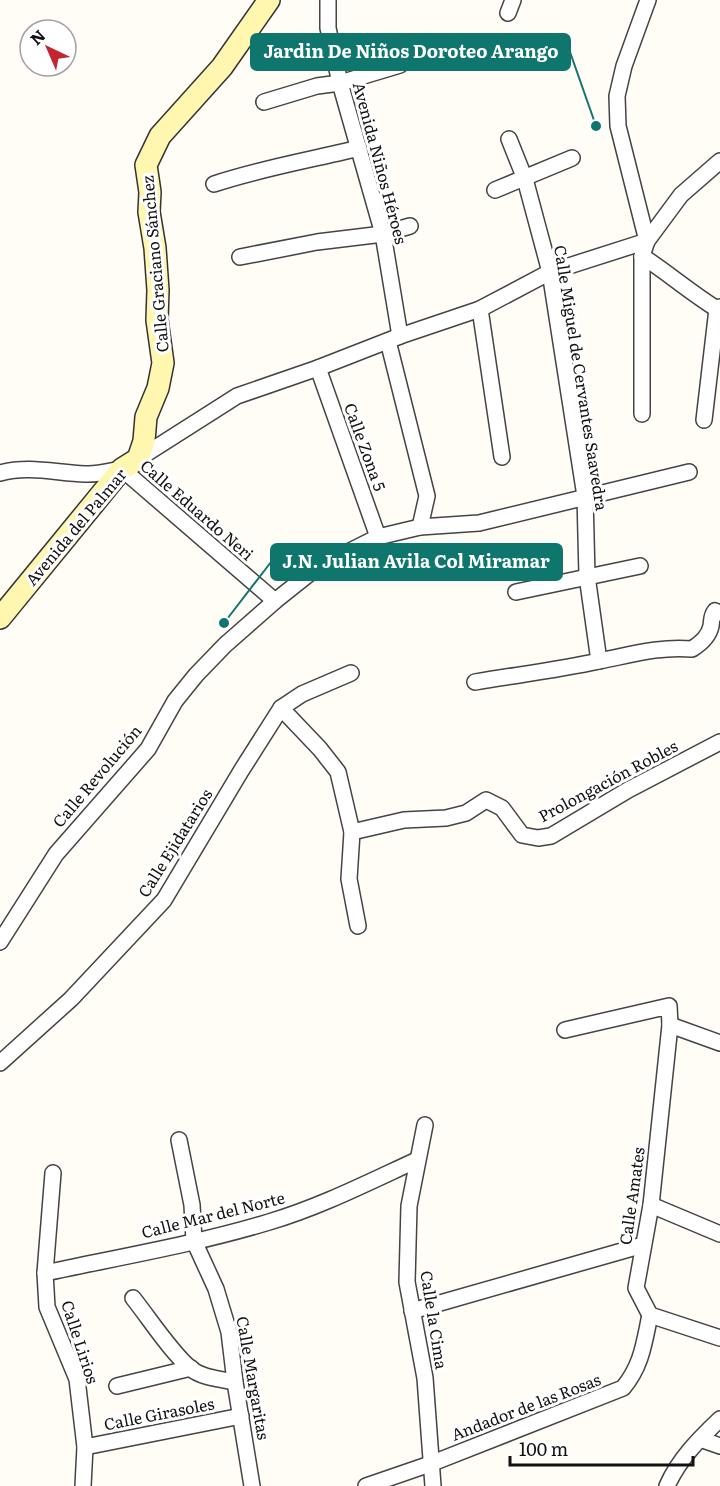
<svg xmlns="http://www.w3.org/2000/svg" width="720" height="1486" viewBox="0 0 720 1486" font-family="Literata,serif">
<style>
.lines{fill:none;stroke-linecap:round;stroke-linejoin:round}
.street-casing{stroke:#444;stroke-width:18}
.secondary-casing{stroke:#333;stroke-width:24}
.street{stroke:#fff;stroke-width:15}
.secondary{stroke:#fff6b0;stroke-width:21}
.labels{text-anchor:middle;stroke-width:6;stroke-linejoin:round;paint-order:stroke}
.street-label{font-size:16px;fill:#111;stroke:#fff}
.leader{fill:none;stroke:#0f766e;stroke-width:2}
.callout-dot{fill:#0f766e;stroke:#fff;stroke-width:2}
.callout{fill:#0f766e;stroke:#0f766e;stroke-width:2}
.callout-label{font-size:18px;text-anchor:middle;font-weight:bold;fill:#fff}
</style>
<rect width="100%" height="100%" fill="#fffdf5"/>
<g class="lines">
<defs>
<g id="street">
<polyline points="328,0 328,28 340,83 383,234 400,336"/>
<path d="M648 0 624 66 617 96 618 126 647 241 642 256C668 273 691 293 717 309L720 307"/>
<polyline points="508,13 513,0"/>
<polyline points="264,102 317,86 340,83 400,65"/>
<polyline points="509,139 525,179 550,272 585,496 587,576 599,661"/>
<path d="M214 184C262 168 311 160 359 148"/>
<polyline points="495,190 572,158"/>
<polyline points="642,256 642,414"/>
<polyline points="240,257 317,242 383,234 410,226"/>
<polyline points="480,309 502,457"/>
<polyline points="388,341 427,496 420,527"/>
<polyline points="318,368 378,537"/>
<polyline points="704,420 717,309"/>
<polyline points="138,459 237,396 318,368 400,336 480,309 550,272 647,241 681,195 720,161"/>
<path d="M0 473C29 465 56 473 85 474 97 475 110 471 122 469L275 601"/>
<polyline points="516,592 640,566"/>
<path d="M475 682C516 675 558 670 599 661 630 655 660 646 692 649 700 644 709 636 711 626 712 620 711 616 715 611L720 613"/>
<polyline points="281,708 320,749 338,772 352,832 349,879 358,926"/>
<polyline points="352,832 404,820 446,818 466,813 486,800 502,808 522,835 538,838 551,836 628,790 720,742"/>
<polyline points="0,942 56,854 148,749 175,701 196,675 225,645 275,601 309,574 346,553 378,537 420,527 479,523 689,472"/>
<polyline points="670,1025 720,1043"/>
<polyline points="565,1030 669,1006 670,1025 651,1205 636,1288 650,1315 720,1338"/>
<polyline points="0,1063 71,999 164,900 241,771 281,708 302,694 351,673"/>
<polyline points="425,1125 409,1206 407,1282 425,1378 433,1486"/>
<polyline points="179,1140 192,1205 194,1241 216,1289 229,1332 235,1382 252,1486"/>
<polyline points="53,1173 45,1273 47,1307 77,1379 85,1447 83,1486"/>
<polyline points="651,1205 720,1234"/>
<path d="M45 1273C120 1257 196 1244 269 1222 320 1207 369 1182 417 1160"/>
<path d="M133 1298C149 1318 171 1352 190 1368 202 1378 220 1379 235 1382"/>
<polyline points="412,1311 643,1245"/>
<polyline points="117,1386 191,1368"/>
<polyline points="700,1439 720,1446"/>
<polyline points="85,1447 241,1416"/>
<path d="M366 1486 430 1464 623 1388C642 1365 644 1343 650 1315"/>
<path d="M667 1486C679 1459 699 1439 720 1419"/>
</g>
<polyline id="secondary" points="0,618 122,469 138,459 144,441 146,417 158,388 163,363 157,320 158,290 155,248 149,212 150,192 146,165 160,136 222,67 269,0"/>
</defs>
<use href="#street" class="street-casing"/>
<use href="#secondary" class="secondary-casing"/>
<use href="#street" class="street"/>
<use href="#secondary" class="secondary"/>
</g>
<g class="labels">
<g class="street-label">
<text transform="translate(380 163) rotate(75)" y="6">Avenida Niños Héroes</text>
<text transform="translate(155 264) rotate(-95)" y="6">Calle Graciano Sánchez</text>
<text transform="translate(581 378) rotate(81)" y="6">Calle Miguel de Cervantes Saavedra</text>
<text transform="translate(365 447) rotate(70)" y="6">Calle Zona 5</text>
<text transform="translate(197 510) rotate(41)" y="6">Calle Eduardo Neri</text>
<text transform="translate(76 527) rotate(-50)" y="6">Avenida del Palmar</text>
<text transform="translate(97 776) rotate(-50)" y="6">Calle Revolución</text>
<text transform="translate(608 781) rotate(-28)" y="6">Prolongación Robles</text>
<text transform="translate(175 843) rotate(-58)" y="6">Calle Ejidatarios</text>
<text transform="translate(632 1196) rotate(-82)" y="6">Calle Amates</text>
<text transform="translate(213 1215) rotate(-14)" y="6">Calle Mar del Norte</text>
<text transform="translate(434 1320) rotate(81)" y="6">Calle la Cima</text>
<text transform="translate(80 1342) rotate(72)" y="6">Calle Lirios</text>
<text transform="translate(253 1378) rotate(80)" y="6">Calle Margaritas</text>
<text transform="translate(526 1407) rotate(-21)" y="6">Andador de las Rosas</text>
<text transform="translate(159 1414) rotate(-11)" y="6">Calle Girasoles</text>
</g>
</g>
<path class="leader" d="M596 126L570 52M224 623L271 562"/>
<g class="callout-dot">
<circle cx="596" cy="126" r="6"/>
<circle cx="224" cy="623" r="6"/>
</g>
<g class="callout">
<rect x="251" y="34" width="319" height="36" rx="6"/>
<rect x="271" y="544" width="291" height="36" rx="6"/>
</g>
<g class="callout-label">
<text x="411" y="58">Jardin De Niños Doroteo Arango</text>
<text x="416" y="568">J.N. Julian Avila Col Miramar</text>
</g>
<g transform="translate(48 48) rotate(316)"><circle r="28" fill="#ffffff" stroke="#a0a0a0" stroke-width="1.5"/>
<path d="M0-4.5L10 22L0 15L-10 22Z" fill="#c4262e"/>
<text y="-9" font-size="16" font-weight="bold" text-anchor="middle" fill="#111111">N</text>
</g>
<path d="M510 1456v9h183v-9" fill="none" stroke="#111111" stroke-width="3"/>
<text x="519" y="1456" font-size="18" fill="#111111" stroke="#ffffff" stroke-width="4.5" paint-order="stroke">100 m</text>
</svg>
